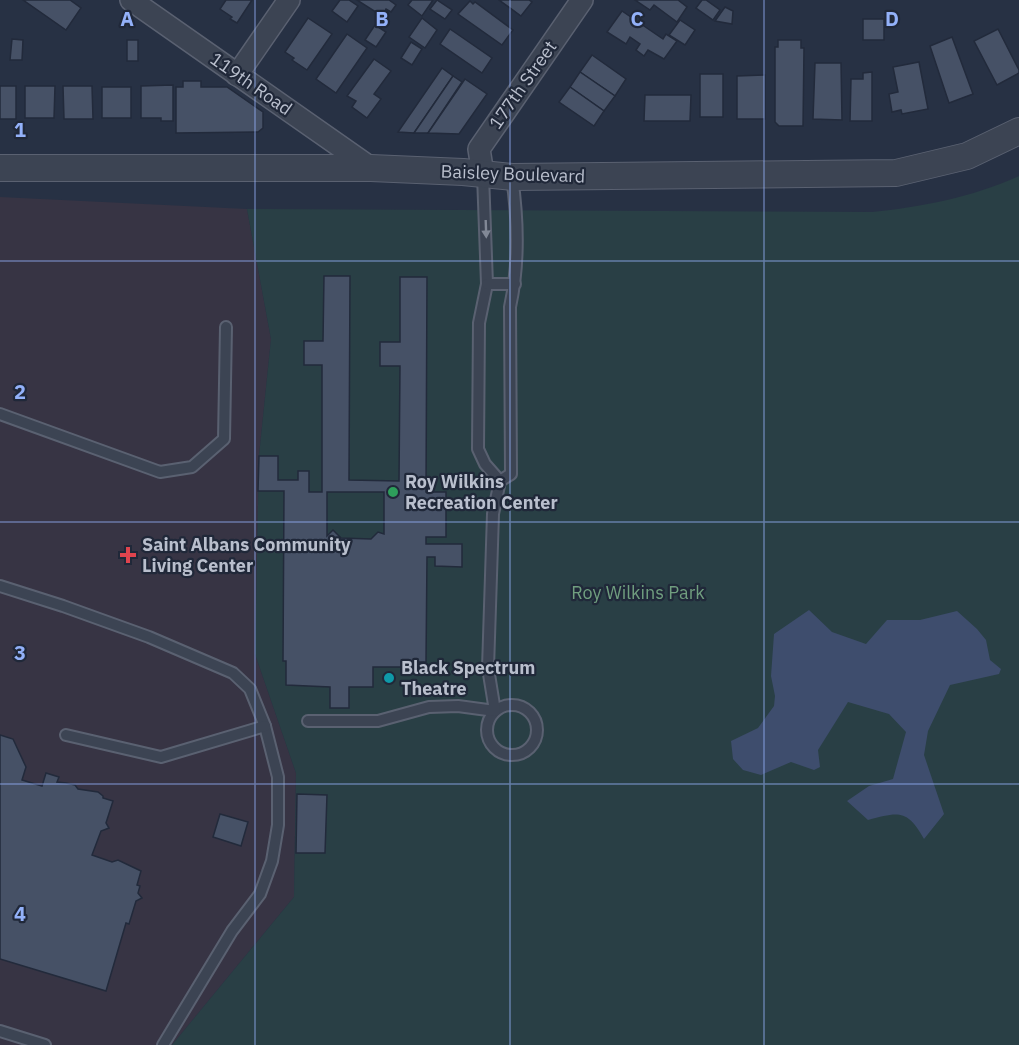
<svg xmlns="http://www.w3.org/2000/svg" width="1019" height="1045" viewBox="0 0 1019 1045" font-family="'IBM Plex Sans',sans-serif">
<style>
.medical{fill:#373444}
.green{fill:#293f45}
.water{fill:#3e4d6d}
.building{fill:#465166;stroke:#222a3b;stroke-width:1.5;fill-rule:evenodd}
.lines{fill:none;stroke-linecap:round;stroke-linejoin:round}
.service-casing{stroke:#5a6171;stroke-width:14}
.minor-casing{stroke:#5a6171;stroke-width:24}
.tertiary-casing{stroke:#5a6171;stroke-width:28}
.service{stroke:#3c4453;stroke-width:10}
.minor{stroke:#3c4453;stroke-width:21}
.tertiary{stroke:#3c4453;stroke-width:26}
.oneway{fill:#818896}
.grid{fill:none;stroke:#93b1f9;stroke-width:1.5;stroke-opacity:0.55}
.leisure-dot{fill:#2e9e5b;stroke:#202839;stroke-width:2}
.health-dot{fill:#e0444e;stroke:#202839;stroke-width:2}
.culture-dot{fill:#0f9aa8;stroke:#202839;stroke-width:2}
.labels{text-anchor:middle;stroke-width:4.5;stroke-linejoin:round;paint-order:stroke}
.street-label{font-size:18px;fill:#b9bfcd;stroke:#202839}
.poi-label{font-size:18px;font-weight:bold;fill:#b9bfcd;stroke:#202839;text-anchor:start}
.park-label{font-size:18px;fill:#709e7f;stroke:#202839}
.grid-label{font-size:20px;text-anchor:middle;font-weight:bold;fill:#93b1f9;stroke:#202839;stroke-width:4.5;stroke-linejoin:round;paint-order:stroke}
</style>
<rect width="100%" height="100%" fill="#273144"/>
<polygon class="medical" points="0,197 247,209 271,339 259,456 255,654 296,773 294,897 172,1045 0,1045"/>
<path class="green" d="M1019 176V1045H172L294 897 296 773 255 654 259 456 271 339 247 209 872 212C921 207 973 197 1019 176Z"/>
<path class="water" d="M809 610 832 632 866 644 887 620H920L957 611 977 629 986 640 990 660 1001 669 999 674 950 685 928 731 924 755 944 814 924 839C907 809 899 812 868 820L847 801 869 786 893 779 906 732 889 714 848 702 818 750 820 767 814 770 791 762 761 775 743 770 733 759 731 741 758 728 774 706 775 696 771 676 774 634Z"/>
<g class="building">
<polygon points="23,0 70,0 81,8 66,30"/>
<polygon points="226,0 252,0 237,23 230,19 232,17 220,9"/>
<polygon points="340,0 349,0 358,6 347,22 332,11"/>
<polygon points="357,0 389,0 396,5 391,12 386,9 382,16"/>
<polygon points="412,0 433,0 422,16 408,5"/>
<polygon points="437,0 452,10 445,19 430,9"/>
<polygon points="499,0 529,0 532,2 521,16"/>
<polygon points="635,0 678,0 687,7 677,22 654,5 650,10"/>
<polygon points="702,0 706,0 720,10 713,20 696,8"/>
<polygon points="470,1 473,4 475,2 513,30 502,45 458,14"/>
<polygon points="725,7 733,11 732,24 715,21"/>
<polygon points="622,11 663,39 666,34 677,41 664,59 648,50 644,56 636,50 640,44 630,37 626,44 607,32"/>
<polygon points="308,18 332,34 307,70 292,60 294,58 285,52"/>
<polygon points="422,18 437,30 425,48 409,37"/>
<rect x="863" y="19" width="21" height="21"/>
<polygon points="680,20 695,30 685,45 669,35"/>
<polygon points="375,25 386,32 376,47 365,40"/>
<polygon points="450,29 492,58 482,73 440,44"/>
<polygon points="998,29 1019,70 1019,73 997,85 974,41"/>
<polygon points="347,34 367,48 336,93 316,79"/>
<polygon points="952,37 973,94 949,103 930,46"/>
<polygon points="12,39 23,40 22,60 10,60"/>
<rect x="127" y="40" width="11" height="21"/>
<polygon points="778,40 801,40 801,48 804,48 803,126 779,126 775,122 775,47 778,47"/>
<polygon points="411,42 422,49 412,65 401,58"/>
<polygon points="592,55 626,79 615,96 580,72"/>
<polygon points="374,59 391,71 374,94 381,99 367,118 352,107 356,101 347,96"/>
<polygon points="919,62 928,109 902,114 901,110 892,112 889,94 898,92 893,67"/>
<polygon points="815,63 841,63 842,120 813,119"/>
<polygon points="442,68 453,76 414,133 398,132"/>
<polygon points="580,72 615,96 604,111 570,87"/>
<polygon points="872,72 872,121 850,121 851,79 863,79 863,73"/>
<rect x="700" y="74" width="23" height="43"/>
<polygon points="765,75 765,119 737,119 737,76"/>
<polygon points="453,76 462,82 428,133 414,133"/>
<polygon points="465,79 487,94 459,134 428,133"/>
<polygon points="183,81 201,81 201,87 227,87 263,112 263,128 258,132 176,133 176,87 183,87"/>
<polygon points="173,85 173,121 161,121 161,118 141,118 141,86"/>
<rect x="0" y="86" width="16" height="33"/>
<polygon points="25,86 55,86 54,118 25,118"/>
<polygon points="63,86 92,86 93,119 64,119"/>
<rect x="102" y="87" width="29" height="31"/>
<polygon points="570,87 604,111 594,126 559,102"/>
<polygon points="645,95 691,95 690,121 644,121"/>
<path d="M324 276H350L349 480 399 481 400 366H380V342H400V277H427L426 492H446V537H426V544H462V567L435 566V557H427L426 662H403L404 667H373V687H349V708H330V687L286 685V661H283L284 491H258L259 456H278V480H298V471H309V492H322V365H304V341H323ZM327 492H384V534L378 532 371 539 341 538 333 530 327 536Z"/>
<polygon points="0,735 13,739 26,767 22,780 42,786 46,773 59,777 57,782 66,783 75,785 78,789 98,792 103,796 103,798 113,801 106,823 109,828 101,831 92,855 112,862 118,860 141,871 137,885 140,886 138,893 142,898 136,901 129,924 126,923 106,991 0,959"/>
<polygon points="297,794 327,795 325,853 296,853"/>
<polygon points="220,814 248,822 241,846 213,837"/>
</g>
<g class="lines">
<defs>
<g id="service">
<polyline points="483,175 487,284 479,323 478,449 485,464 500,481"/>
<polyline points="487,284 515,284"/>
<polyline points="0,414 160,472 192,467 224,439 226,327"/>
<polyline points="0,586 63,606 149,637 233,673 250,689 265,726 278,777 278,825 272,861 260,894 232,931 163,1045"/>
<circle cx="512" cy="730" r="25"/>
<path d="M308 721H378L429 707 458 706 495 711 488 668 493 514 500 481 511 474 510 307C519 266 518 219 512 177"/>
<polyline points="66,735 161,757 265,726"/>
<polyline points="0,1031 45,1045"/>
</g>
<g id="minor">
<polyline points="131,0 371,168"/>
<polyline points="237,75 289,0"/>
<polyline points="483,174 479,149 582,0"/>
</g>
<polyline id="tertiary" points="0,168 371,168 463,172 512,177 896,173 967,156 1019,131"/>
</defs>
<use href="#service" class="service-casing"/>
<use href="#minor" class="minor-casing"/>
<use href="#tertiary" class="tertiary-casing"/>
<use href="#service" class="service"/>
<use href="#minor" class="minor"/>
<use href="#tertiary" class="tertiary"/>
</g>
<defs><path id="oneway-solid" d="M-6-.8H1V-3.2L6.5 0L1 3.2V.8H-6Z" transform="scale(1.5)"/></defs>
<use class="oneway" href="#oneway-solid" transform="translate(486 229) rotate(88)"/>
<path class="grid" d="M255 0V1045M510 0V1045M764 0V1045M0 261H1019M0 522H1019M0 784H1019"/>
<circle class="leisure-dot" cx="393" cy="492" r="6"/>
<path class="health-dot" d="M125 546h6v6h6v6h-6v6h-6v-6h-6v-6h6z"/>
<circle class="culture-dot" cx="389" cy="678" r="6"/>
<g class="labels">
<g class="street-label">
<text transform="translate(251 84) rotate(35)" y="6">119th Road</text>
<text transform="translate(523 85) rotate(-55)" y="6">177th Street</text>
<text transform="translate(513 174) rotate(2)" y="6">Baisley Boulevard</text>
</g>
<g class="poi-label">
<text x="405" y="488">Roy Wilkins<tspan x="405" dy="21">Recreation Center</tspan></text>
<text x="142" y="551">Saint Albans Community<tspan x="142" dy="21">Living Center</tspan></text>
<text x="401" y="674">Black Spectrum<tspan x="401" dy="21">Theatre</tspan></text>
</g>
<g class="park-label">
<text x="638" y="599">Roy Wilkins Park</text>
</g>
</g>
<g class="grid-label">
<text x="127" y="26">A</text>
<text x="382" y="26">B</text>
<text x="637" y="26">C</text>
<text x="892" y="26">D</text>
<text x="20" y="137">1</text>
<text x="20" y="399">2</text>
<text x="20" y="660">3</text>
<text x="20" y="921">4</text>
</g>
</svg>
